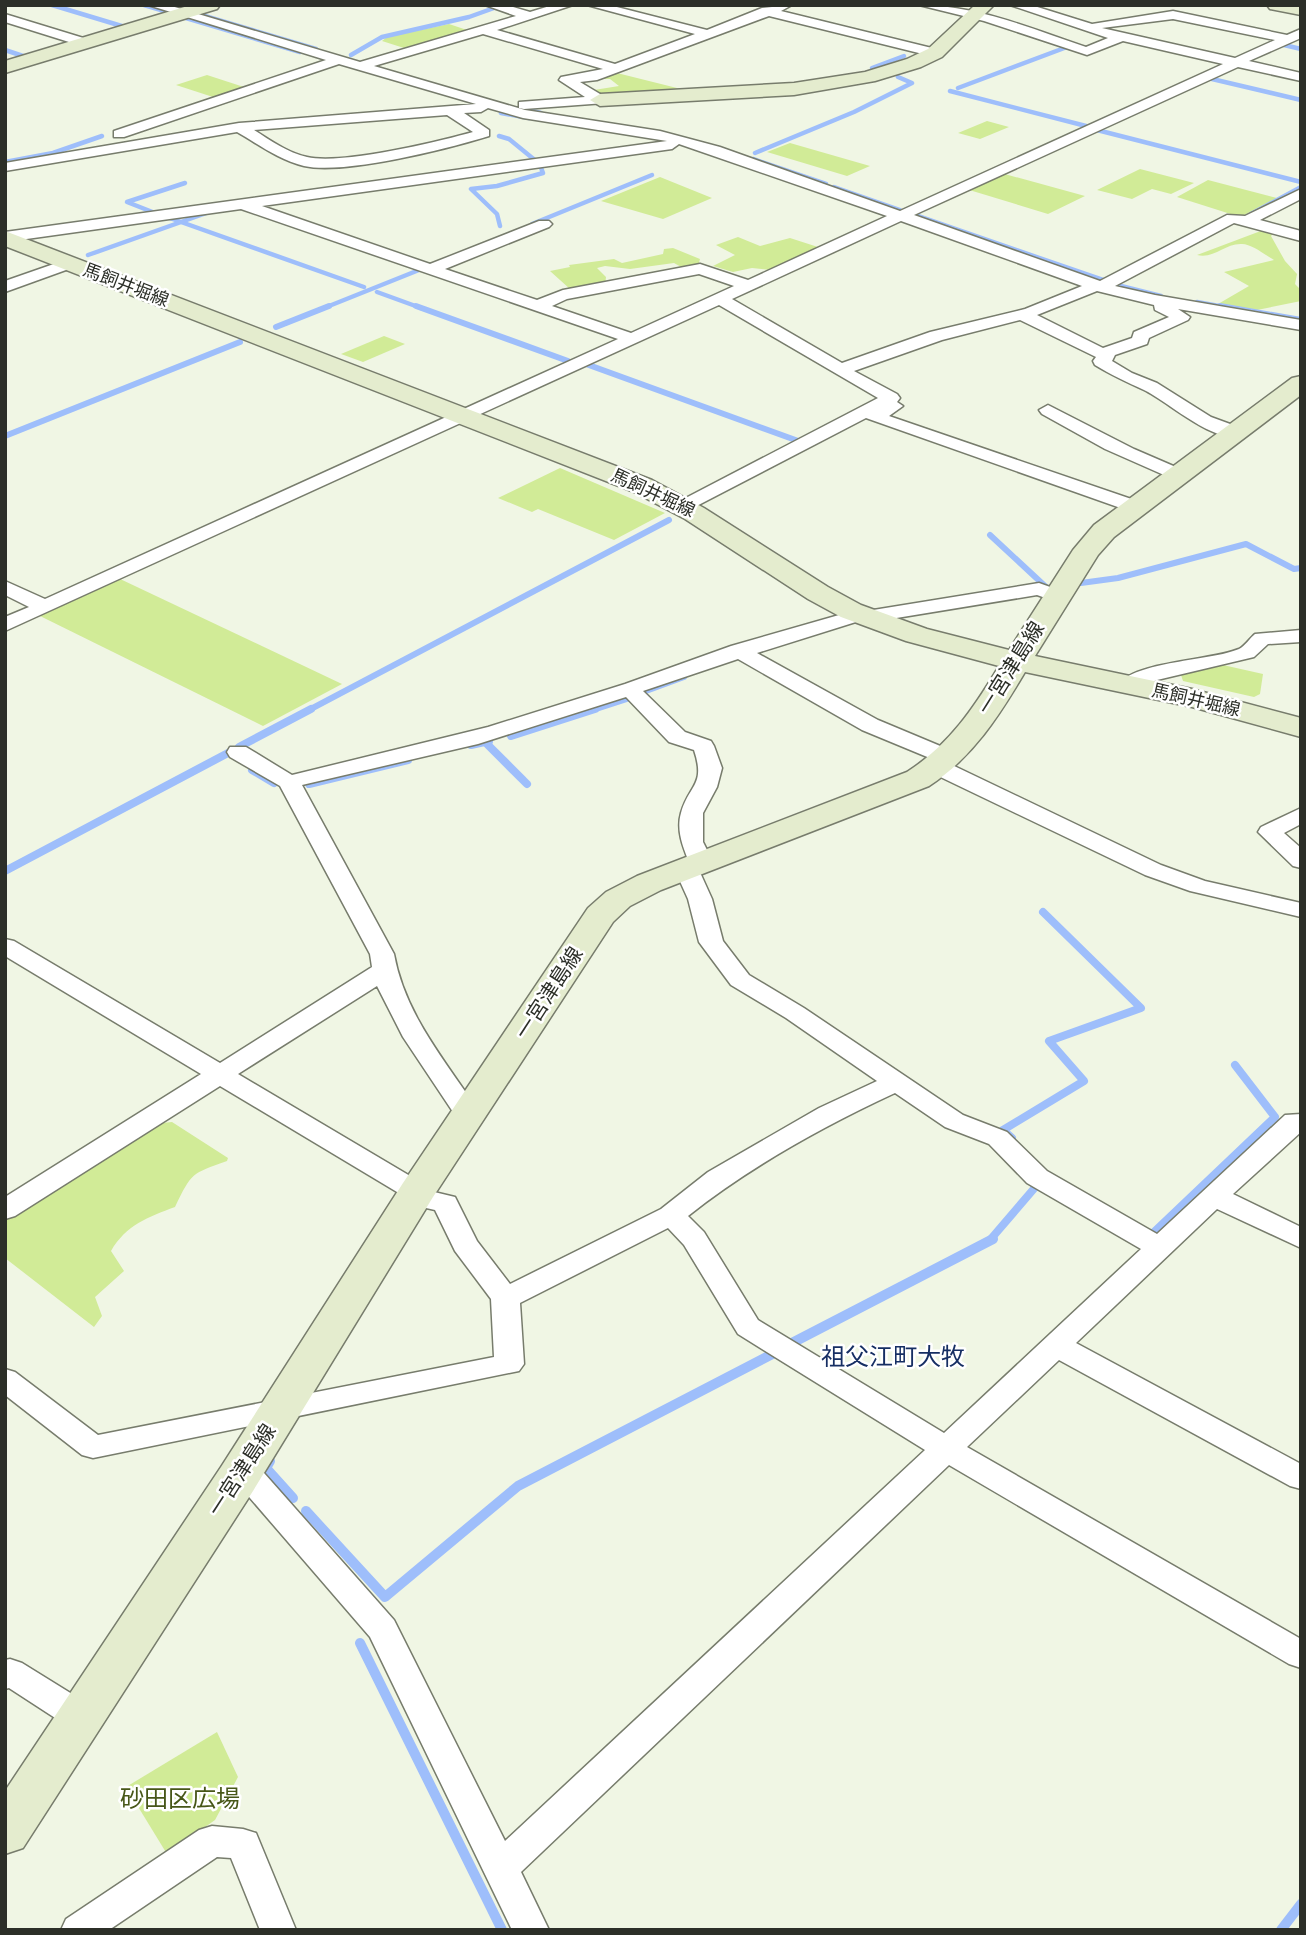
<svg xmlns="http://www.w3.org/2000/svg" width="1306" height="1935" viewBox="0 0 1306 1935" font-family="'Public Sans','Noto Sans JP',sans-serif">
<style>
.green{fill:#d1eb97}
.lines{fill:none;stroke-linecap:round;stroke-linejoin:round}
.stream-far3{stroke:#9ebefb;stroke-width:4.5}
.stream-far2{stroke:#9ebefb;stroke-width:6}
.stream-far1{stroke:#9ebefb;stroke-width:8}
.stream{stroke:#9ebefb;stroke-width:10}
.street-casing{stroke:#777c6c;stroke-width:3}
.secondary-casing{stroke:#777c6c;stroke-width:3}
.street{fill:#fff;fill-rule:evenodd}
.secondary{fill:#e4ecce;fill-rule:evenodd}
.labels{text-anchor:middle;stroke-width:5;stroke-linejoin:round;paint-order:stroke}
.far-street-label{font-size:18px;fill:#2c2f28;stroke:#fff}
.street-label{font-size:21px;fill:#2c2f28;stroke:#fff}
.quarter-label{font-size:24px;fill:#162e63;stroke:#fff}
.near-park-label{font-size:24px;fill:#475718;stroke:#fff}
</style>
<rect width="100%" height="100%" fill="#f0f6e4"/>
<g class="green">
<polygon points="449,24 470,31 404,48 382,41 387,37"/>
<polygon points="613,72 689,91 605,96 594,90 619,86 610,79 591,79"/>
<polygon points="207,75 247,88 216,98 176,85"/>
<polygon points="987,121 1009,127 980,139 958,133"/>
<polygon points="790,143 870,166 847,176 767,152"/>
<polygon points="1140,169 1194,183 1171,194 1152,189 1132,199 1097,190"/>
<polygon points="1001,173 1085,196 1048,214 966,189"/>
<polygon points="660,177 712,198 663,219 601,201"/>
<polygon points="1208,180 1277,198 1240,217 1177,197"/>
<path d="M1266 229 1275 231 1271 236 1285 261 1297 274 1295 284 1301 290V301L1257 310 1218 304 1249 286 1224 272 1274 260C1265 255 1252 244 1242 244 1225 243 1215 259 1197 255Z"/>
<polygon points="738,237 760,246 790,238 821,248 770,270 752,268 733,272 713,266 735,255 716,245"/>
<polygon points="673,248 700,259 698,266 683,268 674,263 630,269 605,266 597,268 606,277 605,286 570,289 550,271 570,267 569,265 614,259 622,263 663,254 664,249"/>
<polygon points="384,336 405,344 363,362 341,354"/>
<polygon points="560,468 665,513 614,540 538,509 532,512 498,498"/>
<polygon points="118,578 342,684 263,726 38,615"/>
<polygon points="1223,665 1263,674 1260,694 1254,697 1183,681 1180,672"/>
<path d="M172 1122 228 1158 227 1161C191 1174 192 1172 175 1207 148 1217 126 1225 111 1251L124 1271 95 1297 102 1316 94 1327 5 1258V1220L162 1123Z"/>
<polygon points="217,1732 238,1777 215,1820 167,1854 126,1787"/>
</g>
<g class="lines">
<g class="stream-far3">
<polyline points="52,5 125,27"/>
<polyline points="144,5 171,13"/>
<polyline points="169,5 183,9"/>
<polyline points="198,14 316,49"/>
<polyline points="186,18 300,52"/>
<polyline points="1284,45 1301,49"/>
<polyline points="5,50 26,57"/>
<polyline points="351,55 382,37 469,17 494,8"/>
<polyline points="872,68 904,56"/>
<polyline points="1212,79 1301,100"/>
<polyline points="958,88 1067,47"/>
<polyline points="950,91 1086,126"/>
<polyline points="523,109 541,113"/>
<polyline points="501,113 529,118"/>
<polyline points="1097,130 1301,182"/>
<polyline points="499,136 509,139 536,161"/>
<polyline points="755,153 854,112 912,83 898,77"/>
<polyline points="753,159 826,184"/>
<polyline points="5,162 53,153 102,136"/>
<polyline points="834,187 900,210"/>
<polyline points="155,213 127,202 185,183"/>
<polyline points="912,214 1103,280"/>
<polyline points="1251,214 1301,187"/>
<polyline points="167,217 364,287"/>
<polyline points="532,224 652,175"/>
<polyline points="500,226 497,214 471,189 497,186 543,173 540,165"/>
<polyline points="88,255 212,211"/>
<polyline points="1113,284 1161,296"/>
<polyline points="377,292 421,308"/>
<polyline points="1197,302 1230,308"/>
<polyline points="324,308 419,270"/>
</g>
<g class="stream-far2">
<polyline points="416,306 568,361"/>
<polyline points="1220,306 1301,320"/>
<polyline points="276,327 329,306"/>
<polyline points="586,364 801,442"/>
<polyline points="5,436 240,342"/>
<polyline points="990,535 1046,587"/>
<polyline points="1081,583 1118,578 1246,544 1294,569 1301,568"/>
<polyline points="646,691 684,677"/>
<polyline points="307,711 669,520"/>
<polyline points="590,711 627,699"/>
</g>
<g class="stream-far1">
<polyline points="511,736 595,709"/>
<polyline points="485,742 527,784"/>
<polyline points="471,745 489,741"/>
<polyline points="239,747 311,709"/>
<polyline points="252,770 274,783"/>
<polyline points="309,784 408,760"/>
<polyline points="5,871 228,753"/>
<polyline points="1012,1138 1003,1130 1084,1081 1049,1041 1141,1008 1043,912"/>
<polyline points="1146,1232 1151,1235 1275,1117 1235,1065"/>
<polyline points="990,1240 1038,1184"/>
</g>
<g class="stream">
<polyline points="790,1344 993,1239"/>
<polyline points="270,1461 266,1468 293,1498"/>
<polyline points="306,1511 385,1597 518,1486 778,1351"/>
<polyline points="360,1643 502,1930"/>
<polyline points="1281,1930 1301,1904"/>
</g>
<defs>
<g id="street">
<path d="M148 5H168L360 62 516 16 485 5H506L530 12 553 5H573L497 30 615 64 695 34 587 5H609L707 30 762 8 792 5 781 11 940 50 941 53 935 57 769 16 597 80 580 82 605 97V103L524 109 519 108V102L585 97 559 80 561 77 603 69 483 34 374 66 525 110 660 131 720 147 900 211 1223 64 1123 41 1087 55 984 21 919 5C977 5 1032 29 1086 47L1108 38 1010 5H1031L1092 24 1173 11 1287 35 1301 29V38L1249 61 1301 73V81L1238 67 914 215 1100 281 1227 215 1245 216 1301 189V199L1260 220 1301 231V241L1234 223 1115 286 1155 295 1301 320V330L1178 309 1190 317 1188 320 1149 338 1147 344 1115 355 1112 361 1132 373 1157 383 1211 417 1241 428 1244 432 1241 436C1212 443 1169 402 1144 390 1127 382 1111 375 1095 365L1093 361 1096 357 1020 320 942 340 854 371 897 394 900 398 897 402 903 406 889 416 1143 503 1145 507 1143 511H1129L866 418 685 512 676 506 678 502 878 398 719 305 5 631V617L29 607 5 595V581L45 599 618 339 241 209 5 242V232L667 141 523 118 488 108 481 112 464 113 489 130V136C447 149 344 175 304 166 279 160 258 144 237 132L5 171V163L239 123 476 104 339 64 124 137H114V131L326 60ZM1173 19 1275 40 1235 58 1102 28ZM447 115 473 132C437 142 341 165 307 157 288 153 270 140 254 130ZM679 144 887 216 748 280 700 264 563 290 537 300 445 269 549 227 552 224 549 221H539L430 264 262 206 672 149ZM901 221 1082 286 1025 309 930 332 842 363 732 299ZM699 274 734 286 631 333 552 306 567 299ZM1097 291 1154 305 1155 310 1169 317 1134 332 1132 338 1103 348 1037 315Z"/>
<polygon points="5,14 90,40 91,43 85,47 5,22"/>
<polygon points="71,258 79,263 77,266 5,292 5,281"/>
<polygon points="1048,405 1134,449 1185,471 1188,475 1179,480 1173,479 1105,449 1042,414 1039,410"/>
<path d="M1039 583 1064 592 1067 596 1064 600 1057 602 1037 595 866 623 859 621 757 653 878 720 957 753 960 758 957 763 950 764 1161 865 1205 881 1301 903V917L1190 891 1145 875 930 772 927 767 930 762 937 761 862 730 738 659 643 691 685 732 711 741 714 746 722 768 717 787 703 813V842L713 862 709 867 698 868 712 899 723 941 749 975 804 1008 963 1115 1007 1132 1047 1171 1157 1234 1285 1115 1301 1114V1132L1233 1194 1301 1227V1248L1217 1209 1076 1343 1301 1464V1489L1290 1486 1059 1360 967 1447 1301 1639V1668L1289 1664 949 1465 521 1872 549 1930H512L370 1637 244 1491 226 1487 222 1479 226 1471 237 1468 264 1473 394 1620 505 1841 925 1450 738 1334 684 1245 668 1228 520 1303 524 1364 519 1371 93 1458 82 1455 5 1395V1369L15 1372 98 1435 494 1357 491 1299 455 1251 435 1210 404 1203 402 1195 220 1086 15 1216 5 1219V1197L201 1074 5 956V939L14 941 220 1063 372 967 370 954 280 786 230 757 227 752 230 747H246L292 775 488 727 625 684 731 646 853 611H867ZM626 697 669 742 694 750C706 786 689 784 681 813 676 830 683 847 689 862L678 863 674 868 688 899 699 942 731 985 786 1018 877 1081 819 1108 708 1172 661 1209 510 1284 477 1241 455 1197 430 1191 427 1186 238 1074 377 986 403 1037 459 1121 468 1123 477 1121 481 1115C448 1064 405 1016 394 954L302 785 478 744ZM895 1093 945 1127 989 1144 1027 1183 1141 1249 944 1433 758 1320 704 1232 688 1216C751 1166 822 1127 895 1093Z"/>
<path d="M1301 630V642L1268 644 1254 657 1157 680 1128 691 1121 689 1118 685C1135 661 1211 661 1239 649 1245 646 1250 638 1255 634Z"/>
<polygon points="1301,808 1301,824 1284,833 1301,848 1301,868 1293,866 1258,832 1261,827"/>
<polygon points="10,1659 22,1663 93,1707 98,1717 93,1727 81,1731 69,1727 9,1688 5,1689 5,1660"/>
<polygon points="212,1826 243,1829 256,1833 296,1930 260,1930 231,1858 217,1857 109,1930 61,1930 66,1919 199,1830"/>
</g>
<g id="secondary">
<polygon points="191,5 220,5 217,9 5,73 5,61"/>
<polygon points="975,5 994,5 942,57 921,67 875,81 794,95 600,106 590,100 600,94 794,83 865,72 907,59 928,49"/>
<polygon points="1267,5 1301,5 1301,15 1270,9"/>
<path d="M5 231 652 480 704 508 828 587 861 605 927 629 1009 650 1073 550 1094 525 1292 378 1301 376V395L1114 537 1098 555 1035 656 1192 689 1301 718V737L1192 707 1025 672C999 716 973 757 929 786L661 890 630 906 613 922 433 1197 253 1491 23 1848 5 1854V1791L221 1467 403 1183 588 908 606 892 637 876 907 772C949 745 974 708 999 666L906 641 841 617 808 599 685 519 634 492 5 246Z"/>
</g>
</defs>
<use href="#street" class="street-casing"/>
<use href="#secondary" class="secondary-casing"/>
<use href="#street" class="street"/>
<use href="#secondary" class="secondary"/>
</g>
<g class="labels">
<g class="far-street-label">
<text transform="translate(126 285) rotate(21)" y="6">馬飼井堀線</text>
<text transform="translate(653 493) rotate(25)" y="6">馬飼井堀線</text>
<text transform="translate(1196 700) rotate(13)" y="6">馬飼井堀線</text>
</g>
<g class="street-label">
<text transform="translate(1011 668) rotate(-58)" y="7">一宮津島線</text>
<text transform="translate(549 993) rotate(-57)" y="7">一宮津島線</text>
<text transform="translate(242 1470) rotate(-57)" y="7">一宮津島線</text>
</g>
<g class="quarter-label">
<text x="893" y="1365">祖父江町大牧</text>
</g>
<g class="near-park-label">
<text x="180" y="1807">砂田区広場</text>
</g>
</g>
<rect width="1306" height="1935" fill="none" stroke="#2c2f28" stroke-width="14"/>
</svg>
